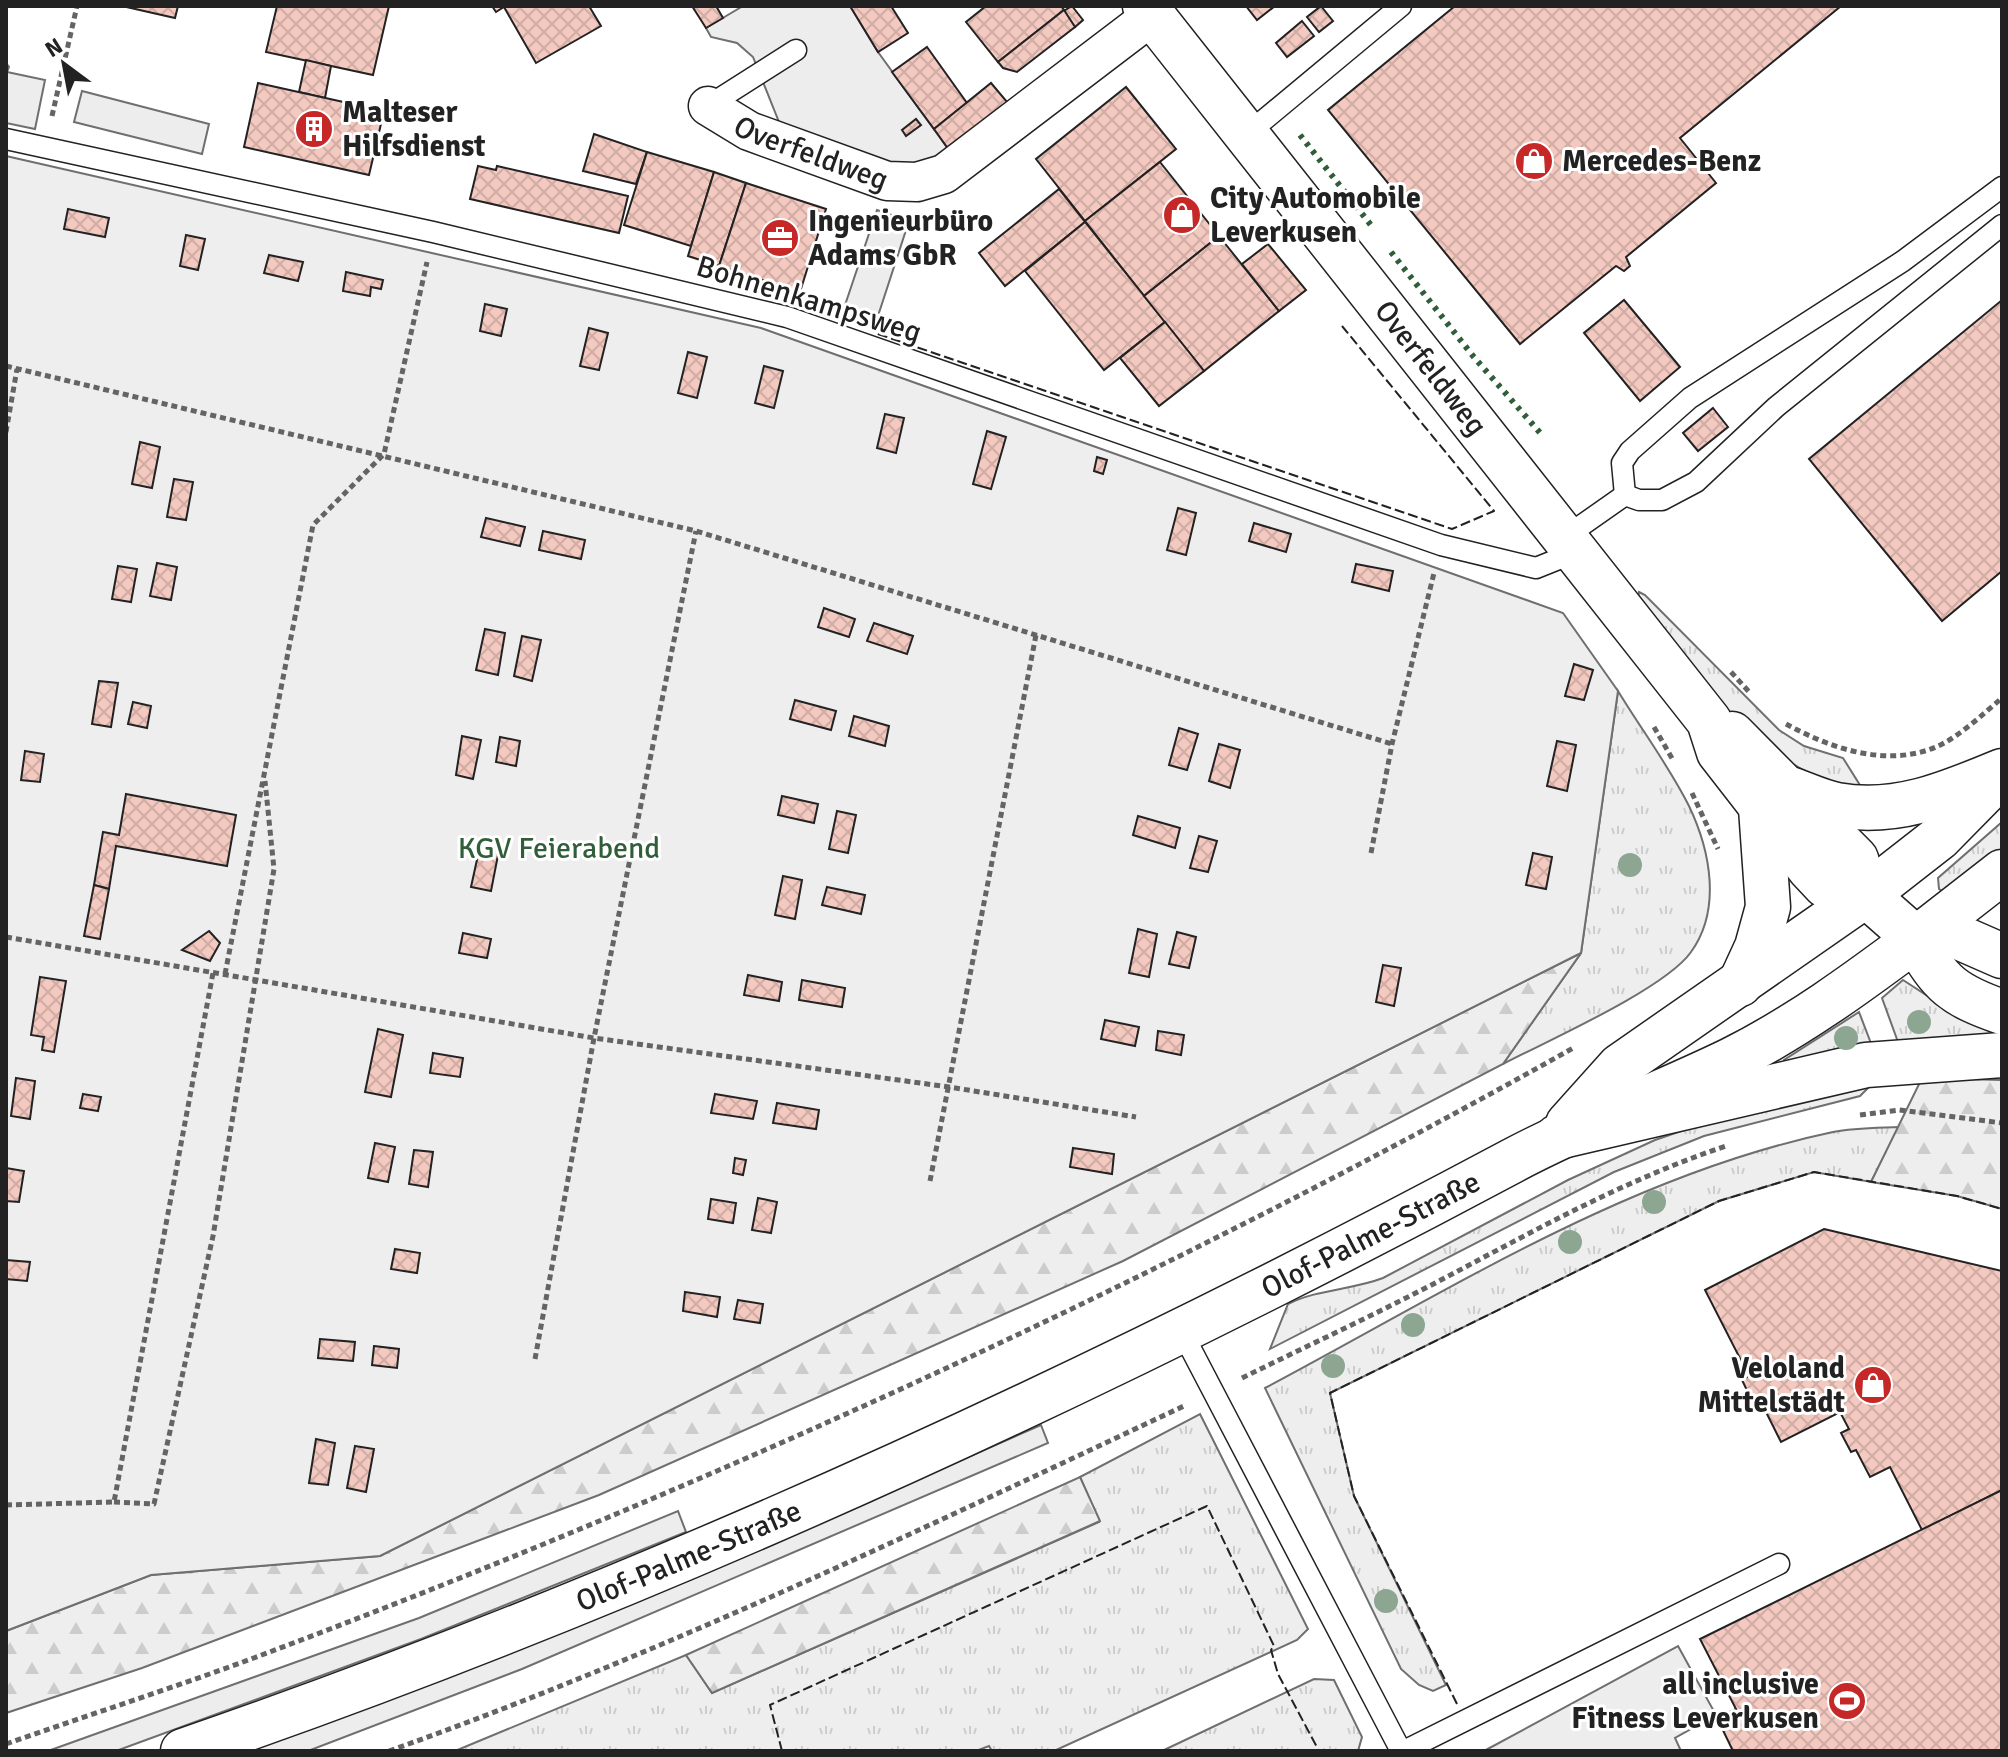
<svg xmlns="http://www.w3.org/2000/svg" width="2008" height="1757" viewBox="0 0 2008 1757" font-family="Signika,sans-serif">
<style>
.grass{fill:url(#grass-tufts);stroke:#6f6f6f;stroke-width:2}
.forest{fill:url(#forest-firs);stroke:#6f6f6f;stroke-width:2}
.green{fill:#eee;stroke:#6f6f6f;stroke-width:2}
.parking{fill:#ededed;stroke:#6f6f6f;stroke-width:2}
.building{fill:url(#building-cross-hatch);stroke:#222;stroke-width:2}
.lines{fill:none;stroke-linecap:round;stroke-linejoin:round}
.lane-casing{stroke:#222;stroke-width:23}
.street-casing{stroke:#222;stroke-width:41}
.secondary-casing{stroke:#222;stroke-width:47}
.highway-casing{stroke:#222;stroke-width:47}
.path{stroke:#646464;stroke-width:5;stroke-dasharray:6 4;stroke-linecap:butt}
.lane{stroke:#fff;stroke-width:20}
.street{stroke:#fff;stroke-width:38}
.secondary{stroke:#fff;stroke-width:44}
.highway{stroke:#fff;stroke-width:44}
.hedge{stroke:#2f5e38;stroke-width:6;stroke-dasharray:4 6;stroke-linecap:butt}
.fence{stroke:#222;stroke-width:2;stroke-dasharray:10 4;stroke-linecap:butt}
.tree{fill:#8da692}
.labels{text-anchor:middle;stroke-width:6;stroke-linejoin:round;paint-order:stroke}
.poi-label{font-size:30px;font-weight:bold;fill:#222;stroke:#fff;text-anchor:start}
.street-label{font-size:30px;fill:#222;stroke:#fff}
.park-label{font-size:30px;fill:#2f5e38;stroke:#fff}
</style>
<defs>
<pattern id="grass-tufts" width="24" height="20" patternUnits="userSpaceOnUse" patternTransform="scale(2)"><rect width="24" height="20" fill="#eee"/><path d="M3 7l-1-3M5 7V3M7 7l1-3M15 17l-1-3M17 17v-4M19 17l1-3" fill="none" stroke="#ccc"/></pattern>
<pattern id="forest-firs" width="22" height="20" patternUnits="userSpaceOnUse" patternTransform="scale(2)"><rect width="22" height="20" fill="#eee"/><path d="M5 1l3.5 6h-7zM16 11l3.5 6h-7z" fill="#ccc"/></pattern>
<pattern id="building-cross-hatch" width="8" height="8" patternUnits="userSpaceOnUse" patternTransform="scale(2)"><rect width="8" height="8" fill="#f3c9c0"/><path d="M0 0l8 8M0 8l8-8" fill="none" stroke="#d0aca5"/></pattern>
</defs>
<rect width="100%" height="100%" fill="#fff"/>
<g class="grass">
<path d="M1639 592 1645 595 1779 730 1804 746 1843 758 1863 790C1759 774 1699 675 1638 598Z"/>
<path d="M1618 691C1641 729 1669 766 1689 806 1710 850 1722 909 1691 952 1665 989 1547 1041 1503 1064L1581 953Z"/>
<polygon points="2002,822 2002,853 1944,892 1939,889 1938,878"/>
<polygon points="1903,980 1937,1002 2002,1030 2002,1035 1898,1042 1882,998"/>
<polygon points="1859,1012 1872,1046 1785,1064 1784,1060"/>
<path d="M1873 1083 1860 1096 1704 1136 1614 1172 1270 1349 1288 1304C1318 1289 1352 1290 1383 1278L1568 1180 1655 1140 1693 1127Z"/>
<path d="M1899 1127 1871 1182 1814 1172 1719 1201 1330 1393 1354 1496 1446 1685 1433 1691 1419 1685 1401 1669 1265 1388C1448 1291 1628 1175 1833 1132 1854 1128 1877 1128 1899 1127Z"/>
<polygon points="1200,1414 1308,1629 1297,1640 1054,1751 992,1751 989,1746 976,1751 455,1751 686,1655 712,1693 1099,1522 1080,1477"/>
<polygon points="1314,1679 1334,1680 1362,1737 1358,1751 1162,1751"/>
</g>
<g class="forest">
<polygon points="1581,953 1503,1064 1123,1261 599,1495 142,1668 6,1713 6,1631 151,1575 380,1556"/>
<polygon points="1922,1078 2002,1080 2002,1209 1957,1196 1871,1182"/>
<polygon points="1080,1477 1100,1521 712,1693 686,1655"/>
</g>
<polygon class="green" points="6,156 761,328 1563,613 1618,691 1581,953 380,1556 151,1575 6,1631"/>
<g class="parking">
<polygon points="743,6 850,6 878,52 949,150 933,162 899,166 779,122 753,57 737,43 711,37 706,28"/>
<polygon points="6,63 9,67 7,72 45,80 35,129 6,123"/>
<polygon points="82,91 209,124 202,154 74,122"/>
<polygon points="877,210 909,221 876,322 843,311"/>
<polygon points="1041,1425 1048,1443 522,1669 308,1751 250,1751 694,1578"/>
<polygon points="678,1511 686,1532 421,1639 116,1751 48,1751 419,1618"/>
<polygon points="1678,1646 1716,1715 1675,1738 1681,1751 1484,1751"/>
</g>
<g class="building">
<polygon points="122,6 178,6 175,18"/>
<polygon points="277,6 389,6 373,75 266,52"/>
<polygon points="492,6 589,6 601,26 536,63 504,7 496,12"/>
<polygon points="692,6 716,6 723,18 706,28"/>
<polygon points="850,6 891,6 908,33 878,52"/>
<polygon points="986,6 1061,6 1064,10 998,62 966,22"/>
<polygon points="1072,6 1083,20 1075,27 1062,12"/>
<polygon points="1246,6 1275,6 1257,20"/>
<polygon points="1321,6 1333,21 1319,32 1307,17"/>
<polygon points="1455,6 1841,6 1680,138 1716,183 1626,257 1630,266 1624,271 1616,266 1520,344 1328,110"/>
<polygon points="1064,10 1075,27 1017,72 1003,68 998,62"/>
<polygon points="1302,21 1314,36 1287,57 1276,43"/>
<polygon points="927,47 967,103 934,129 892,72"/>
<polygon points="306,60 331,66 325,98 299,92"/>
<polygon points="258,83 384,111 369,175 244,147"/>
<polygon points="991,83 1008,103 949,150 934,129"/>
<polygon points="1126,87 1176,149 1085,221 1036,159"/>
<polygon points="916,119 921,125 906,136 902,130"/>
<polygon points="594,134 647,152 636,184 583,171"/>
<polygon points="647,152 714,172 691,246 624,225"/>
<polygon points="1160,162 1219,236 1144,296 1085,221"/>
<polygon points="478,166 496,170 497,166 628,196 619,233 470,199"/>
<polygon points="714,172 746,183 719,266 688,256"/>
<polygon points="746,183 826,209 800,292 719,266"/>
<polygon points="1059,189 1085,222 1005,286 979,253"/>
<polygon points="68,209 109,218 105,237 64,229"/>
<polygon points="1085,222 1165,322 1104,370 1025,271"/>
<polygon points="186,235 205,239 198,270 180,266"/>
<polygon points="1219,236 1279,311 1204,371 1144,296"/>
<polygon points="1268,244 1306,290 1279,311 1242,264"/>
<polygon points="269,255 303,262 298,281 264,273"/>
<polygon points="346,272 383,280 381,289 371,287 370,296 343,291"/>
<polygon points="1624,300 1680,367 1640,401 1584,333"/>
<polygon points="2002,300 2002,571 1942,621 1809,459"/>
<polygon points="485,304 507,309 501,336 480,331"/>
<polygon points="1165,322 1204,371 1159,406 1120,358"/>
<polygon points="589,328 608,333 599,370 580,366"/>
<polygon points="688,352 707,357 697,398 678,393"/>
<polygon points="764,366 783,371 774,408 755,403"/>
<polygon points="1713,408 1728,427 1698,451 1683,433"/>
<polygon points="885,414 904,418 896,453 877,448"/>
<polygon points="987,431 1006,437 991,489 973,484"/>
<polygon points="140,442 160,447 152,488 132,484"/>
<polygon points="1097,457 1107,460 1103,474 1094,471"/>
<polygon points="174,479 193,482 186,520 167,517"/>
<polygon points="1178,508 1196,513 1186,555 1167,550"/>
<polygon points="486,518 525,527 520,546 481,537"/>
<polygon points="1254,523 1291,534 1286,552 1249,541"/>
<polygon points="543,531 585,540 581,559 539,550"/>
<polygon points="157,563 177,567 171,600 150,596"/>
<polygon points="1356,564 1393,571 1389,591 1352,582"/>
<polygon points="118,566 137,569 131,602 112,599"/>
<polygon points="824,608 855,619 849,637 818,627"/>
<polygon points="874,623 913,636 907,654 867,641"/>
<polygon points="485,629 505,633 498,675 476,670"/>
<polygon points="522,636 541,640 532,681 514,676"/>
<polygon points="1574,664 1593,670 1584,700 1565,696"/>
<polygon points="99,681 118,683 111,727 92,724"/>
<polygon points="795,700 836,711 831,730 790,719"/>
<polygon points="133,702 151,706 147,728 128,724"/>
<polygon points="854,716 889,726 885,746 849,736"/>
<polygon points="1179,728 1198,734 1187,770 1169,765"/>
<polygon points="462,736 481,740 473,779 456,775"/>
<polygon points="500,737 520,741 516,766 496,762"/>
<polygon points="1557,741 1576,745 1567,791 1547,786"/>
<polygon points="1219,744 1240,750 1230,788 1209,781"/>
<polygon points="25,751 44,754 40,782 21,780"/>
<polygon points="126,794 236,815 227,866 116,846 109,889 94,885 103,832 119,835"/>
<polygon points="782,796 818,804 814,823 778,815"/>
<polygon points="837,811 856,815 848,853 829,849"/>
<polygon points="1138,816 1180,828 1175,848 1133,835"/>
<polygon points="1199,836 1217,841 1208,872 1190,868"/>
<polygon points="480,846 499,850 491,891 471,887"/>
<polygon points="1533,853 1552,857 1546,889 1526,885"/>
<polygon points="783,876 802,880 795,919 775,915"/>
<polygon points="94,885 109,889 100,939 84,936"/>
<polygon points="827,887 865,895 861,914 822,905"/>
<polygon points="1138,929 1157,934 1149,977 1129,973"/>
<polygon points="209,931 220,943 210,961 182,950"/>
<polygon points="1177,932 1196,937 1189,968 1169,964"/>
<polygon points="463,933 491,939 487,958 459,953"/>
<polygon points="1383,965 1401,968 1394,1006 1376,1002"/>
<polygon points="748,975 782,982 779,1001 744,995"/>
<polygon points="40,977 66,981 54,1052 42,1050 44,1037 31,1035"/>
<polygon points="802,980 845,988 842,1007 799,1000"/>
<polygon points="1105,1020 1139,1027 1135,1046 1101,1039"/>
<polygon points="378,1029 403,1035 391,1097 365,1092"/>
<polygon points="1158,1031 1184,1035 1181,1055 1156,1050"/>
<polygon points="433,1053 463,1058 460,1077 430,1073"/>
<polygon points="16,1078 35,1081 30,1119 11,1116"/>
<polygon points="83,1094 101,1097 98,1111 80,1108"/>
<polygon points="715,1094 757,1101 753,1119 711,1113"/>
<polygon points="777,1103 819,1110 816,1129 773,1123"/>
<polygon points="375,1143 395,1147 388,1182 368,1178"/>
<polygon points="1073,1148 1114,1154 1112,1174 1070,1167"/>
<polygon points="414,1150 433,1152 428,1187 409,1184"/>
<polygon points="735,1158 746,1160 743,1175 733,1173"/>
<polygon points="6,1168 24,1171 19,1202 6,1201"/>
<polygon points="758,1198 777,1202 771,1233 752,1230"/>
<polygon points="711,1199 736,1203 733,1223 708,1219"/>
<polygon points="1824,1229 2002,1271 2002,1490 1922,1530 1890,1467 1870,1477 1856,1450 1851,1452 1841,1433 1849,1429 1840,1412 1781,1442 1759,1398 1752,1401 1742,1380 1749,1376 1705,1290"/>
<polygon points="395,1249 420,1253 417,1273 391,1269"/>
<polygon points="6,1260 30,1262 27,1281 6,1279"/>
<polygon points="685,1292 720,1297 717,1317 683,1311"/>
<polygon points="738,1300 763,1304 760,1323 734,1319"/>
<polygon points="320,1339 355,1342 353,1361 318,1358"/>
<polygon points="374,1346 399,1349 397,1368 372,1365"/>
<polygon points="316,1439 335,1443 328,1485 309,1483"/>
<polygon points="355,1446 374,1449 366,1492 347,1488"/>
<polygon points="2002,1490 2002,1751 1733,1751 1717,1718 1736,1709 1700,1639"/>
</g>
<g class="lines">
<defs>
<g id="lane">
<polyline points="708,106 796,50"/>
<polyline points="1247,134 1401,6"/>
<polyline points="6,139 433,232 787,317 1441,545 1536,568 1576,552"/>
<polyline points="1625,495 1622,463 1630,451 1690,398 1903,261 2002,187"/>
<polyline points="1625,495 1639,500 1662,500 1696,482 1776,407 2002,225"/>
<polyline points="1565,537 1625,495"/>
<polyline points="1182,1332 1401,1751"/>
<polyline points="1404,1751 1779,1564"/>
</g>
<g id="street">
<path id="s1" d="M708 106 749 131 887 181 917 182 944 174 1153 15"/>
</g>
<g id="secondary">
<polyline points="1732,734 1856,859 1866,895"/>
<path d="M1790 789C1805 794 1821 802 1837 805 1896 816 1949 793 2002 771"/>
<polyline points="1740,984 1757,947 1768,907 1761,808"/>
<polyline points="1568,1124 1620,1066 1866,895"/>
<path id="s2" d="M183 1751C642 1593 1085 1389 1512 1161 1583 1123 1659 1095 1731 1060 1797 1027 1857 983 1916 939L1866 895 1825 885 1810 869 1719 752 1709 721 1145 6"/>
</g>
<g id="highway">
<polyline points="1866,895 1939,838 2002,774"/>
<path d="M1916 939C1938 984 1956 996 2002 1012"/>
<polyline points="1916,939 2002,872"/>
<polyline points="1916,939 1954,935 2002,956"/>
<polyline points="1557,1137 1866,1065 2002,1055"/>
</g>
</defs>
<use href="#lane" class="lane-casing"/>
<use href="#street" class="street-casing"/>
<use href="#secondary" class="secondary-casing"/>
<use href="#highway" class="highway-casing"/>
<g class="path">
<polyline points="52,116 77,6"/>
<polyline points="6,366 696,531 1392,744"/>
<polyline points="6,432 17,369"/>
<polyline points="1731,672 1751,694"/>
<path d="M1786 724C1830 748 1886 768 1936 747 1959 737 1983 714 2002 698"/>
<polyline points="1654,727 1673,760"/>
<polyline points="1692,793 1718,849"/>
<polyline points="1371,853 1392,744 1434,573"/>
<polyline points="6,937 594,1038 949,1087 1136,1117"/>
<polyline points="225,974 313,525 384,454 427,262"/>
<polyline points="1860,1115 1899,1110 2002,1123"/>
<polyline points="930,1181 1036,635"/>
<polyline points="535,1359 594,1038 696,531"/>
<path d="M1242 1378C1307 1346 1374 1315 1439 1281 1534 1231 1624 1180 1726 1146"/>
<polyline points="114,1502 154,1504 213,1236 274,869 265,781"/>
<polyline points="6,1505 114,1502 213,973"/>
<path d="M6 1744C88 1715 170 1689 251 1659 702 1490 1155 1283 1575 1047"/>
<path d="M389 1751C662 1654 924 1528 1186 1405"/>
</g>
<use href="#lane" class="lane"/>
<use href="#street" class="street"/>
<use href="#secondary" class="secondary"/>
<use href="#highway" class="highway"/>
<g class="hedge">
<polyline points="1300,135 1374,229"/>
<polyline points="1391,252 1473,356 1542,435"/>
</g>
<g class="fence">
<polyline points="876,322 875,333 1452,529 1494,511 1342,326"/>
<polyline points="1457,1704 1354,1496 1330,1393 1719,1201 1814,1172 1957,1196 2002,1209"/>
<polyline points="782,1751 770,1705 1207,1506 1274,1646 1271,1650 1278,1674 1319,1751"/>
</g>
</g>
<g class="tree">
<circle cx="1630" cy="865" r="12"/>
<circle cx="1919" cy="1022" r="12"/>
<circle cx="1846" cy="1038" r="12"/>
<circle cx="1654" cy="1202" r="12"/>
<circle cx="1570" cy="1242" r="12"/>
<circle cx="1413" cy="1325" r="12"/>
<circle cx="1333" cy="1366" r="12"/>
<circle cx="1386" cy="1601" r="12"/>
</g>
<defs>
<symbol id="building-disc" viewBox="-11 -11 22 22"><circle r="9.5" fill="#c62828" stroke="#fff"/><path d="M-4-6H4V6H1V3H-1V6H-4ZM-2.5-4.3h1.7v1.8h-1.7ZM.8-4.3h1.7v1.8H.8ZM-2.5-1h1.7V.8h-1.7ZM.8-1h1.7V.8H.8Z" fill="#fff"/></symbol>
<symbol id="shop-disc" viewBox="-11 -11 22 22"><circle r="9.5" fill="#c62828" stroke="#fff"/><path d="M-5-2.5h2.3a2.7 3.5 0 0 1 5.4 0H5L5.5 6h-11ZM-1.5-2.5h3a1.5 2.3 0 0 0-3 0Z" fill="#fff"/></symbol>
<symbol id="office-disc" viewBox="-11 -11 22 22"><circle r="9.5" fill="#c62828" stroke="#fff"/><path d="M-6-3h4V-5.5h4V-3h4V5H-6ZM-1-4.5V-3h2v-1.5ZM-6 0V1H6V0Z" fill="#fff"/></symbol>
<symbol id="stadium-disc" viewBox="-11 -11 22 22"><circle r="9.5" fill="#c62828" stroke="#fff"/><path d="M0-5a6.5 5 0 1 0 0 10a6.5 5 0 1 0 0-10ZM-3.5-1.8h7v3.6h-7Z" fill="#fff"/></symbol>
</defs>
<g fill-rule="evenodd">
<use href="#building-disc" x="292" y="107" width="44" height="44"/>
<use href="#shop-disc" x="1512" y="139" width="44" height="44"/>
<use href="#shop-disc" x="1160" y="193" width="44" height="44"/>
<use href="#office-disc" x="758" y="216" width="44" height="44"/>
<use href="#shop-disc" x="1851" y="1363" width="44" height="44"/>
<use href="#stadium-disc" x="1825" y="1679" width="44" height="44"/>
</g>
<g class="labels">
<g class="poi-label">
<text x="342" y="122">Malteser<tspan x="342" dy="34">Hilfsdienst</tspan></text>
<text x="1562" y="171">Mercedes-Benz</text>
<text x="1210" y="208">City Automobile<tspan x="1210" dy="34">Leverkusen</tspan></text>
<text x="808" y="231">Ingenieurbüro<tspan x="808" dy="34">Adams GbR</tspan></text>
<text x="1845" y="1378" text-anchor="end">Veloland<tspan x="1845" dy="34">Mittelstädt</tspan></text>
<text x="1819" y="1694" text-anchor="end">all inclusive<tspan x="1819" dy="34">Fitness Leverkusen</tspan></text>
</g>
<g class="street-label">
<text dy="10" stroke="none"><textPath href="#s1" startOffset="114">Overfeldweg</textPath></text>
<text transform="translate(809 299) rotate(17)" y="10">Bohnenkampsweg</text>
<text transform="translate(1431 368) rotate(52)" y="10">Overfeldweg</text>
<text dy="10" stroke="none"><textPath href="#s2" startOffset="1296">Olof-Palme-Straße</textPath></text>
<text dy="10" stroke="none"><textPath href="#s2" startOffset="542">Olof-Palme-Straße</textPath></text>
</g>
<g class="park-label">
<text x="559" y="858">KGV Feierabend</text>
</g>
</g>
<rect width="2008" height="1757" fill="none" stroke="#222222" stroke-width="16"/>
<g transform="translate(64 64) rotate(328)" stroke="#ffffff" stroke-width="6" paint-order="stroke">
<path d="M0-6L14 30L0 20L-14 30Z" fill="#222222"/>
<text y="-12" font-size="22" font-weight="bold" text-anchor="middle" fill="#222222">N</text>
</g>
</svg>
